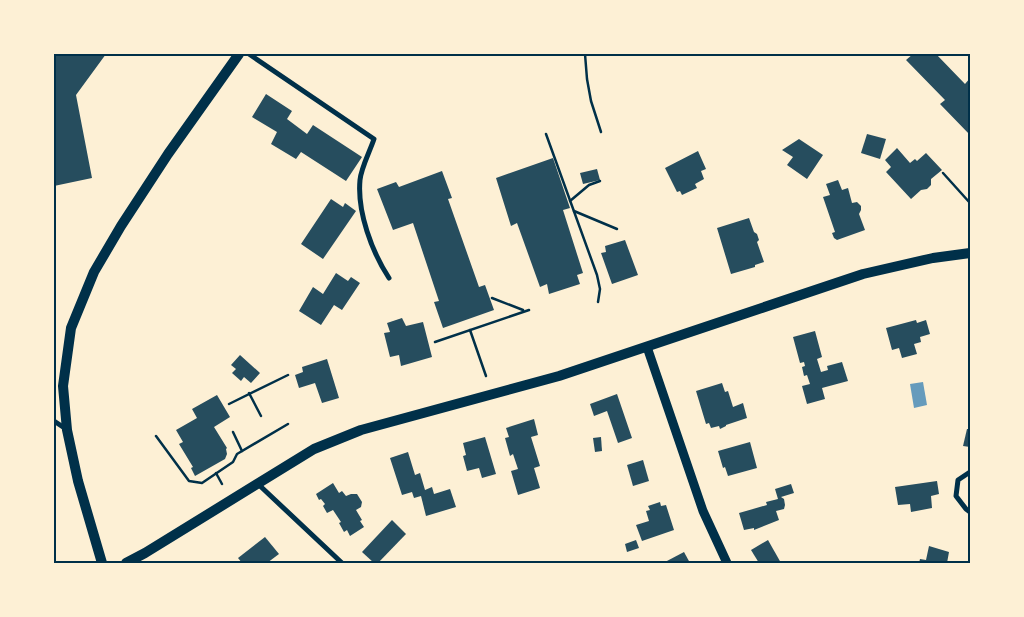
<svg xmlns="http://www.w3.org/2000/svg" width="1024" height="617" viewBox="0 0 1024 617" font-family="Mulish,sans-serif">
<style>
.water{fill:#669bbc}
.building{fill:#264d5e}
.lines{fill:none;stroke-linecap:round;stroke-linejoin:round}
.path{stroke:#003049;stroke-width:2.5}
.minor{stroke:#003049;stroke-width:5}
.tertiary{stroke:#003049;stroke-width:9}
.secondary{stroke:#003049;stroke-width:10}
.neatline{fill:none;stroke:#003049;stroke-width:2}
</style>
<rect width="100%" height="100%" fill="#fdf0d5"/>
<polygon class="water" points="923,382 927,405 914,408 910,384"/>
<g class="building">
<polygon points="54,54 106,54 76,95 92,178 54,186"/>
<polygon points="913,54 921,54 923,56 925,54 936,54 965,84 970,78 970,135 940,104 945,100 906,60"/>
<polygon points="266,94 292,111 287,119 307,134 313,125 362,157 346,181 301,152 296,159 271,144 277,132 252,117"/>
<polygon points="867,134 886,139 880,159 861,153"/>
<polygon points="799,139 823,155 807,179 787,165 793,157 782,150"/>
<polygon points="897,148 910,163 915,159 917,161 926,153 942,170 931,179 931,185 927,189 921,190 911,199 886,172 891,167 885,160"/>
<polygon points="698,151 706,169 701,171 704,179 695,184 697,188 682,195 680,191 677,192 665,168"/>
<polygon points="553,158 570,208 563,210 583,273 577,275 580,284 549,294 547,284 540,287 517,223 511,226 496,178"/>
<polygon points="597,169 600,180 583,184 580,173"/>
<polygon points="442,171 452,198 448,199 479,287 485,285 494,310 443,328 434,302 439,301 413,223 393,230 377,189 396,182 399,187"/>
<polygon points="838,180 842,190 848,188 852,203 857,202 861,206 861,210 859,214 865,230 837,240 834,238 832,233 835,232 823,197 830,195 826,184"/>
<polygon points="331,199 343,207 345,203 356,211 323,259 301,244"/>
<polygon points="749,218 754,232 757,234 759,240 757,242 764,262 755,265 755,267 731,274 717,228"/>
<polygon points="625,240 638,275 612,284 601,253 606,252 605,246"/>
<polygon points="336,273 348,281 351,277 360,283 342,310 334,305 321,325 299,311 313,287 323,294"/>
<polygon points="402,318 406,326 423,322 432,357 401,366 399,355 390,357 384,333 390,332 387,323"/>
<polygon points="916,320 917,323 926,320 930,334 920,337 921,342 914,344 917,354 902,358 899,348 892,350 886,328"/>
<polygon points="815,331 822,357 817,359 821,372 828,370 827,366 842,362 848,381 822,388 825,399 807,404 802,386 810,384 807,375 804,376 802,367 805,366 804,362 800,363 793,337"/>
<polygon points="240,355 260,373 251,383 244,377 241,381 232,373 236,369 231,365"/>
<polygon points="327,359 339,398 322,403 315,383 299,388 295,375 303,372 302,367"/>
<polygon points="722,383 725,392 728,391 733,407 743,403 747,418 726,425 726,426 720,429 719,426 711,428 709,423 706,424 696,391"/>
<polygon points="617,394 632,438 618,443 607,411 594,416 590,404"/>
<polygon points="217,395 230,417 214,427 227,448 226,449 227,454 225,459 195,476 191,468 193,467 179,444 183,442 176,430 197,418 192,409"/>
<polygon points="534,419 538,435 531,437 540,466 534,468 540,488 518,495 511,471 518,469 513,454 510,456 505,438 509,437 506,428"/>
<polygon points="967,429 970,429 970,447 963,446"/>
<polygon points="485,437 496,474 482,478 479,468 467,471 463,456 466,455 463,443"/>
<polygon points="601,437 602,451 595,452 593,438"/>
<polygon points="750,442 757,468 728,476 725,467 723,468 718,451"/>
<polygon points="408,452 415,475 420,473 425,490 432,487 434,494 450,489 456,507 426,516 421,496 414,498 412,492 402,495 390,458"/>
<polygon points="643,460 649,481 633,486 627,465"/>
<polygon points="937,481 939,494 931,496 932,508 911,512 910,504 898,505 895,487"/>
<polygon points="333,483 339,493 342,491 346,496 351,494 357,494 362,502 361,507 356,510 362,520 360,521 364,527 350,536 347,530 344,532 339,523 341,522 333,510 327,513 323,506 325,504 321,499 319,500 316,494"/>
<polygon points="791,484 794,493 781,497 784,499 785,505 784,509 776,511 779,520 754,530 754,528 744,530 739,513 767,505 766,502 778,499 775,489"/>
<polygon points="660,502 661,506 666,505 674,530 642,541 636,525 649,521 646,511 650,510 648,506"/>
<polygon points="392,520 406,534 378,563 374,563 362,552"/>
<polygon points="265,537 279,554 267,563 242,563 238,558"/>
<polygon points="636,540 639,548 627,552 625,544"/>
<polygon points="768,540 781,563 759,563 751,550"/>
<polygon points="929,546 949,552 947,563 919,563 920,559 926,560"/>
<polygon points="684,552 690,563 666,563 665,562"/>
</g>
<g class="lines">
<g class="path">
<polyline points="585,54 587,79 591,101 601,132"/>
<polyline points="546,134 597,275 600,289 598,302"/>
<polyline points="943,173 970,203"/>
<polyline points="570,201 589,185 600,181"/>
<polyline points="574,211 617,229"/>
<polyline points="492,298 523,310"/>
<polyline points="470,330 486,376"/>
<polyline points="435,342 529,310"/>
<polyline points="249,393 261,416"/>
<polyline points="229,404 288,375"/>
<polyline points="233,432 242,451"/>
<polyline points="156,436 189,481 202,483 233,462 237,454 288,424"/>
<polyline points="216,473 222,484"/>
</g>
<g class="minor">
<path d="M249 54 374 139C370 151 361 168 360 180 357 212 372 252 389 278"/>
<polyline points="54,421 66,429"/>
<polyline points="970,472 958,480 956,496 966,509 970,512"/>
<polyline points="258,484 342,563"/>
</g>
<polyline class="tertiary" points="647,347 703,511 727,563"/>
<g class="secondary">
<polyline points="102,563 78,481 67,430 63,386 71,328 94,272 121,226 168,154 239,54"/>
<polyline points="126,563 145,553 314,449 361,430 559,376 863,274 933,258 970,253"/>
</g>
</g>
<rect width="1024" height="617" fill="none" stroke="#fdf0d5" stroke-width="110"/>
<rect x="55" y="55" width="914" height="507" class="neatline"/>
</svg>
